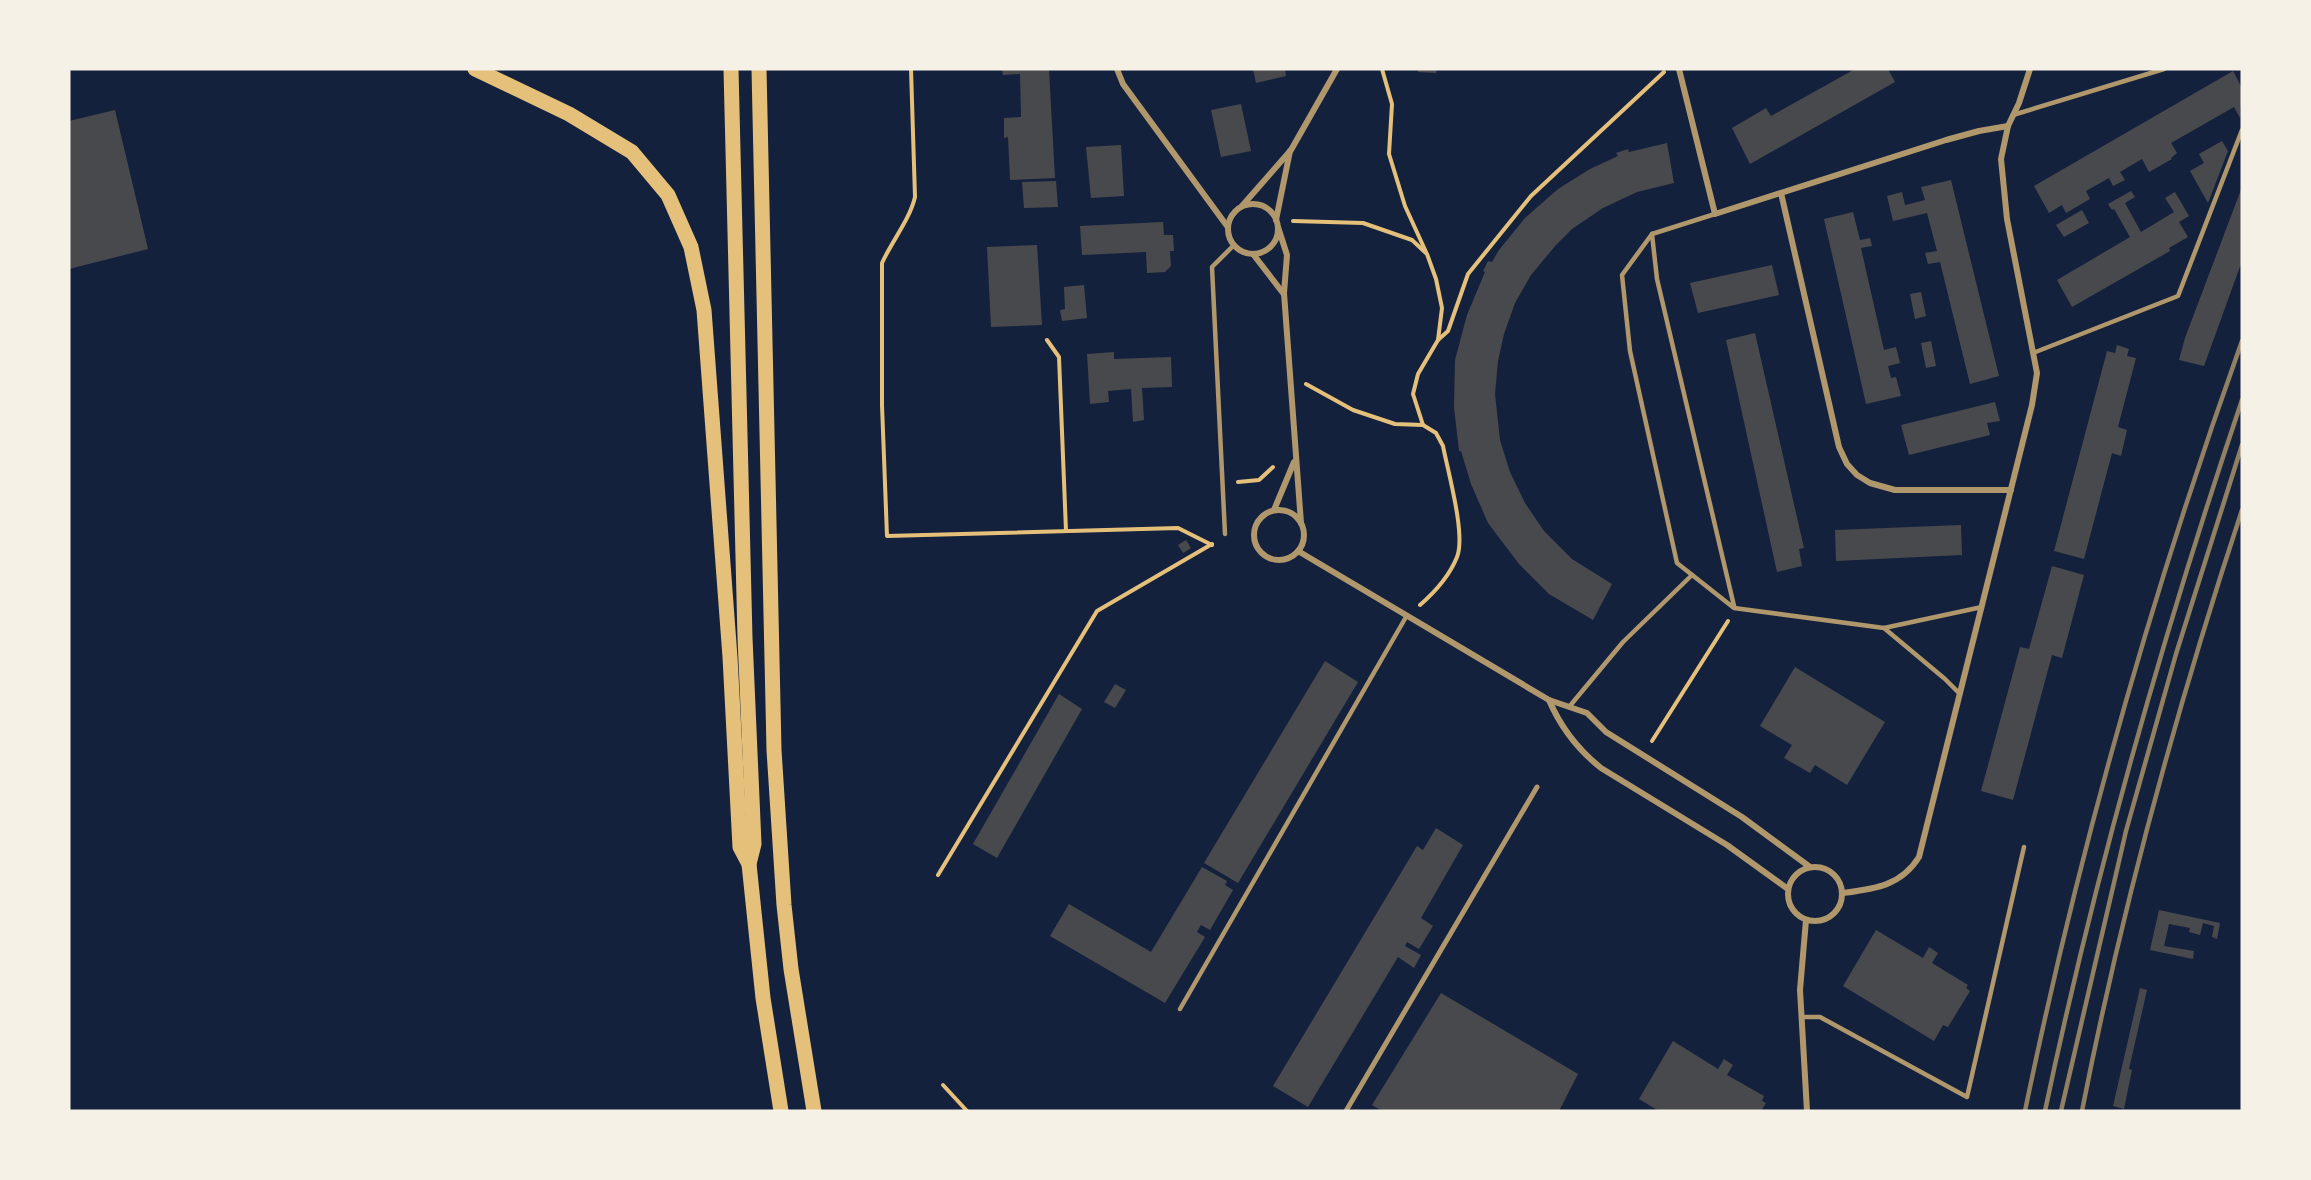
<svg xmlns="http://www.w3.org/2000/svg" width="2311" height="1180" viewBox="0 0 2311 1180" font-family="Figtree,sans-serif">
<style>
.building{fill:#48494c}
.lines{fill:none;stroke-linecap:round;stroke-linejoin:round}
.path{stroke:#e5c07b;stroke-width:4}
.service{stroke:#b1986c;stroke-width:4.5}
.pedestrian{stroke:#b1986c;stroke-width:5}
.minor{stroke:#b1986c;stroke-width:6}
.primary{stroke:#e5c07b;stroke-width:15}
.rail{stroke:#918062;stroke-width:4.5}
</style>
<rect width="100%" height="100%" fill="#14213d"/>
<g class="building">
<polygon points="1002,69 1049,69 1055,178 1010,180 1008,137 1004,138 1004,118 1021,117 1020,74 1003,75"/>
<polygon points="1253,69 1285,69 1286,76 1256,83"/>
<polygon points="1418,69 1437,69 1436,73 1418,72"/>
<polygon points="1855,69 1888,69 1895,82 1750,164 1732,128 1766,108 1771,116"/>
<polygon points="2233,71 2242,88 2240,118 2234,107 2171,143 2177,153 2171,158 2172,159 2149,172 2142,159 2120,172 2125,180 2113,186 2109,178 2086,191 2090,199 2066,213 2062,205 2049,213 2034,186"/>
<polygon points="1241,104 1251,151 1221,157 1211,110"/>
<polygon points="115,110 148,249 69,269 69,121"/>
<polygon points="2222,141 2228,151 2208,203 2190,171 2204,163 2199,154"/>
<polygon points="1667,143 1674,183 1637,192 1603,208 1572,229 1556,245 1531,275 1515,303 1504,334 1498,361 1495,394 1500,440 1510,472 1525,503 1544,531 1572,559 1612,584 1593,620 1549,594 1519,564 1488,523 1471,484 1461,451 1459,451 1454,407 1455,360 1467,315 1485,272 1483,271 1488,261 1492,262 1499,250 1525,218 1558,189 1590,169 1618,156 1616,153 1628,149 1629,152"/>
<polygon points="1121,145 1124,196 1091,198 1086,147"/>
<polygon points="1951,180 1999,376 1970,384 1940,262 1928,264 1925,253 1937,251 1927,213 1893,221 1887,196 1902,192 1905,205 1925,200 1921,187"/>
<polygon points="1056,181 1058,207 1024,208 1022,182"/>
<polygon points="2242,187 2242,261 2204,366 2179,360 2185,338"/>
<polygon points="2131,191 2135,197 2125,203 2141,232 2174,212 2165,198 2175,192 2189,216 2179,222 2188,237 2169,248 2170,251 2072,307 2057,280 2130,237 2114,209 2112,210 2108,204"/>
<polygon points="2082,210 2089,223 2064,237 2056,225"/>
<polygon points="1853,212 1860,240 1870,238 1872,246 1861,248 1884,350 1896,347 1900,363 1888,366 1891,378 1896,377 1901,396 1866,404 1824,219"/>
<polygon points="1163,222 1164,235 1173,235 1174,251 1170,251 1171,266 1165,272 1147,273 1146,252 1082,255 1080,226"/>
<polygon points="1037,245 1042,325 991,327 987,247"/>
<polygon points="1772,265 1779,295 1698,313 1690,283"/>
<polygon points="1084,285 1087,318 1062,321 1060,310 1065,309 1064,287"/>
<polygon points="1921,292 1926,316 1915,319 1910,294"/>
<polygon points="1755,333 1804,548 1799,549 1802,566 1777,572 1726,340"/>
<polygon points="1931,341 1936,366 1926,368 1921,343"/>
<polygon points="2117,345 2129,349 2127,356 2136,358 2118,427 2127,430 2121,456 2112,453 2084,559 2054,551 2107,351 2115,353"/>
<polygon points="1114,352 1114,359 1171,357 1172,387 1142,388 1144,420 1133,422 1131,389 1108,391 1109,402 1090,404 1087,354"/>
<polygon points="1995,402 2000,421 1987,423 1990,435 1909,455 1901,425"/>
<polygon points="1961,525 1962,555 1836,561 1835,530"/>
<polygon points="1186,540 1191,548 1183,553 1178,545"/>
<polygon points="2052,566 2084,575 2062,658 2052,655 2013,800 1981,791 2020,647 2029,649"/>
<polygon points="1325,661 1358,682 1238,883 1204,863"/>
<polygon points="1795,667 1885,722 1847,785 1815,765 1810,773 1784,758 1792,745 1760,726"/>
<polygon points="1115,684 1126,690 1115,708 1104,702"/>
<polygon points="1059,694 1082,709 997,858 973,844"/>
<polygon points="1436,828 1463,845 1421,918 1433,926 1419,949 1407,942 1405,946 1421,955 1414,968 1398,957 1308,1107 1273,1086 1417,846 1423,850"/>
<polygon points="1202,867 1227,881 1225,885 1233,890 1210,930 1201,925 1197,932 1205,937 1165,1003 1050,936 1069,904 1151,952"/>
<polygon points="2159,910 2220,923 2217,939 2212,937 2214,926 2203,923 2200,935 2189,932 2190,928 2169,924 2164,946 2194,951 2193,959 2150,950"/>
<polygon points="1876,930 1923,958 1929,947 1938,953 1932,963 1968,985 1966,988 1970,991 1948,1027 1943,1025 1934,1041 1843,986"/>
<polygon points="2140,988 2147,990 2129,1069 2132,1070 2124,1109 2113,1106"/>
<polygon points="1441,993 1578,1074 1559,1111 1382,1111 1372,1105"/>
<polygon points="1673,1041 1718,1069 1724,1059 1733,1065 1727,1075 1764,1096 1762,1101 1766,1103 1761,1111 1659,1111 1639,1099"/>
</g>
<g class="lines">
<g class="path">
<path d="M911 69 915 197C910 219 892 241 882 263V405L887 536 1178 528 1212 545"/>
<polyline points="1382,69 1392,104 1389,154 1405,206 1426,252"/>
<polyline points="1293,221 1363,223 1412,240 1427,254 1436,279 1442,308 1438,340 1418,374 1413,394 1423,425"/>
<polyline points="1047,340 1059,357 1066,531"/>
<polyline points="1438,340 1448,331 1468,274 1531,196 1664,72"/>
<path d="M1306 384 1353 410 1395 424 1423 425 1436 433 1443 446C1448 472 1466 535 1457 557 1449 577 1435 592 1420 605"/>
<polyline points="1238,482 1259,480 1273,467"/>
<polyline points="1652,741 1728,621"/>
<polyline points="938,875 1097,611 1212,544"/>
<polyline points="943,1085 967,1111"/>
</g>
<g class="service">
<polyline points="2013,115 2164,69"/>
<polyline points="1715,214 1652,234 1657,279 1734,606"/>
<polyline points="1652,234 1622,275 1630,351 1677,563 1734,608 1884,628 1945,679 1960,694"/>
<polyline points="2033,353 2178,296 2242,130"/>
<polyline points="1225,534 1212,267 1234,245"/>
<polyline points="1884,628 1982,607"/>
<polyline points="1569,707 1623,642 1692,575"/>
<polyline points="1180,1009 1406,617"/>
<polyline points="1801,1017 1820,1017 1967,1097 2024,847"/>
</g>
<polyline class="pedestrian" points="1346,1111 1537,787"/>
<g class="minor">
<polyline points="1117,69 1123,84 1227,226"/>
<polyline points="1679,69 1715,214 1946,140 1979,131 2008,126"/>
<polyline points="1781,193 1839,447 1847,464 1857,475 1870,483 1895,490 2011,490"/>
<circle cx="1253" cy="229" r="25"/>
<polyline points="1242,206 1291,150 1337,69"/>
<polyline points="1276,220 1290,151"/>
<polyline points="1278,227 1287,255 1284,293 1301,523"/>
<polyline points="1253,254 1283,293"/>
<polyline points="1274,510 1294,462"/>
<circle cx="1279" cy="535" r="25"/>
<polyline points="1298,551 1549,700 1587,713 1606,732 1742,817 1810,867"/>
<path d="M1549 700C1561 728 1577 749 1601 768L1727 845 1788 889"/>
<circle cx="1815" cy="894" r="27"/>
<path d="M1843 893C1874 889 1901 886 1919 857L2032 405 2037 373 2007 219 2001 159 2008 126 2019 103 2030 69"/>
<polyline points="1806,920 1800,990 1807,1111"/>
</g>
<g class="primary">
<polyline points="475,69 569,114 632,152 668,195 691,247 704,310 730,657 740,847 749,864"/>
<polyline points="731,69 745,638 754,844 749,864 763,998 781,1111"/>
<polyline points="759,69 774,750 784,905 791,969 814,1111"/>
</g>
<g class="rail">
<path d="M2025 1111C2079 850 2152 592 2242 341"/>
<path d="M2045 1111C2096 870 2163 634 2242 400"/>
<polyline points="2061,1111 2126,831 2176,654 2242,445"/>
<path d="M2082 1111C2122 907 2177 707 2242 510"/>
</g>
</g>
<rect width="2311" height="1180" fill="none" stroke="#f6f1e7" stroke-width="141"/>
</svg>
